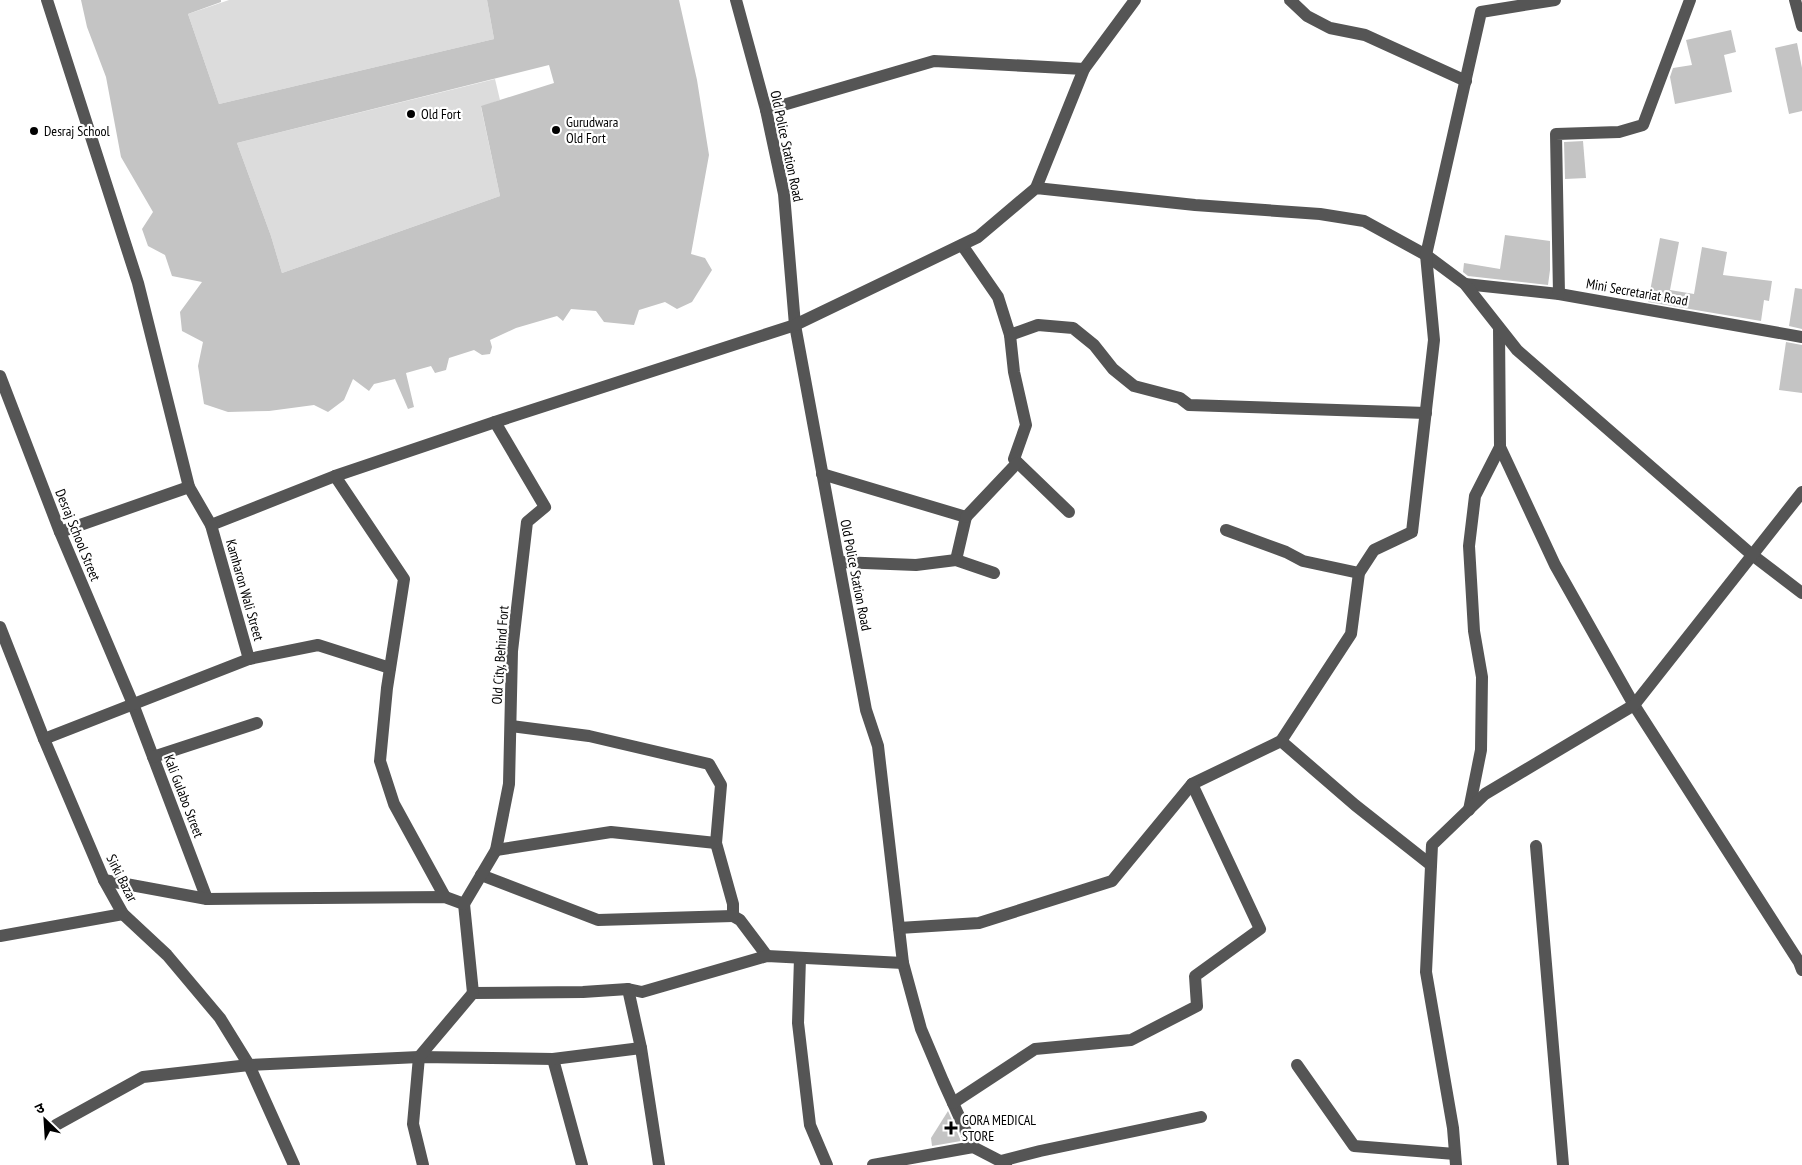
<svg xmlns="http://www.w3.org/2000/svg" width="1802" height="1165" viewBox="0 0 1802 1165" font-family="'PT Sans Narrow','Noto Sans Devanagari',sans-serif">
<style>
.green{fill:#dcdcdc}
.building{fill:#c4c4c4;fill-rule:evenodd}
.lines{fill:none;stroke-linecap:round;stroke-linejoin:round}
.minor{stroke:#555;stroke-width:12}
.poi-dot{fill:#000;stroke:#fff;stroke-width:2}
.labels{text-anchor:middle;stroke-width:4.5;stroke-linejoin:round;paint-order:stroke}
.poi-label{font-size:14px;fill:#000;stroke:#fff;text-anchor:start}
.street-label{font-size:14px;fill:#000;stroke:#fff}
</style>
<rect width="100%" height="100%" fill="#fff"/>
<g class="green">
<polygon points="229,0 487,0 494,39 219,104 188,14"/>
<polygon points="495,79 500,100 481,107 500,196 282,273 271,236 237,143"/>
</g>
<g class="building">
<path d="M81 0H221V2L188 14 219 104 494 39 487 0H679L697 80 709 155 691 254 705 258 712 270 692 302 677 309 665 302 639 310 634 325 604 322 596 311 571 309 563 321 557 316 516 328 490 340 492 347 490 354 482 355 474 350 449 358 446 370 435 373 431 366 406 373 414 407 408 409 395 379 374 384 369 391 353 379 344 400 328 412 314 405 269 411 228 412 204 404 198 366 203 342 182 331 180 312 202 282 172 276 165 255 148 246 142 229 153 212 121 157 106 77 87 27ZM549 65 554 83 481 106 500 196 282 273 271 236 237 143Z"/>
<polygon points="1731,30 1736,52 1724,55 1732,92 1675,104 1670,77 1673,68 1692,65 1686,40"/>
<polygon points="1797,43 1802,68 1802,111 1789,114 1775,48"/>
<polygon points="1583,141 1586,178 1565,179 1564,142"/>
<polygon points="1505,235 1550,241 1550,270 1548,285 1468,276 1463,272 1464,263 1500,269"/>
<polygon points="1660,238 1679,242 1670,290 1694,294 1702,247 1727,252 1723,275 1772,281 1769,301 1764,300 1761,321 1648,302"/>
<polygon points="1795,288 1802,289 1802,329 1789,326"/>
<polygon points="1786,342 1802,345 1802,393 1779,390"/>
<polygon points="948,1111 961,1141 932,1146 931,1138"/>
</g>
<g class="lines">
<g class="minor">
<polyline points="47,0 138,283 189,487"/>
<polyline points="736,0 766,110 784,194 795,325 866,710 878,746 903,963 921,1029 943,1081 973,1147"/>
<polyline points="1290,0 1307,16 1330,28 1365,35 1466,81"/>
<polyline points="1795,0 1802,26"/>
<polyline points="766,110 934,61 1084,69"/>
<polyline points="1036,188 1084,69 1135,0"/>
<polyline points="962,245 998,297 1010,335 1014,372 1026,425 1014,459 1069,512"/>
<polyline points="1465,284 1559,294 1802,337"/>
<polyline points="1559,294 1556,134 1619,132 1643,125 1690,0"/>
<polyline points="1499,328 1500,447 1555,565 1634,705 1799,962 1802,970"/>
<polyline points="1010,335 1038,325 1073,328 1094,345 1113,369 1134,386 1180,398 1189,405 1426,413"/>
<polyline points="0,376 60,532 133,704 207,899"/>
<polyline points="822,474 966,517 956,560"/>
<polyline points="335,476 404,579 387,688 380,761 394,804 445,897"/>
<polyline points="966,517 1017,463"/>
<polyline points="211,525 335,476 495,422 795,325 978,237 1036,188 1195,205 1320,214 1364,221 1426,255 1465,284 1517,350 1751,554 1802,593"/>
<polyline points="1226,530 1286,552 1303,561 1359,573"/>
<polyline points="839,562 916,565 956,560 994,573"/>
<polyline points="0,627 44,739 104,880 123,914 167,955 220,1018 249,1065 294,1165"/>
<polyline points="249,659 318,645 390,668"/>
<polyline points="511,726 589,736 709,764 721,785 716,843 733,904 733,916 740,920 767,956"/>
<polyline points="44,739 249,659 211,525 189,487 60,532"/>
<polyline points="1281,741 1355,805 1431,865"/>
<polyline points="153,757 257,723"/>
<polyline points="1469,810 1481,750 1482,677 1474,631 1469,546 1475,496 1500,447"/>
<polyline points="1536,846 1563,1165"/>
<polyline points="496,850 611,832 716,843"/>
<polyline points="481,875 598,920 733,916"/>
<polyline points="104,880 207,899 445,897 464,904 473,993 583,992 628,989 642,992 767,956 903,963"/>
<polyline points="464,904 496,850 509,784 512,651 527,522 545,507 495,422"/>
<polyline points="899,928 979,923 1112,881 1192,784 1281,741 1351,634 1359,573 1374,550 1412,532 1434,340 1426,255 1481,12 1555,0"/>
<polyline points="0,936 123,914"/>
<polyline points="800,958 798,1023 810,1125 827,1165"/>
<polyline points="628,989 641,1048 659,1165"/>
<polyline points="553,1059 582,1165"/>
<polyline points="1297,1065 1354,1146 1455,1154"/>
<polyline points="953,1103 1035,1049 1131,1040 1197,1006 1195,976 1260,929 1192,784"/>
<polyline points="56,1125 143,1077 249,1065 419,1057 553,1059 641,1048"/>
<polyline points="1001,1161 1040,1151 1201,1117"/>
<polyline points="423,1165 413,1124 419,1057 473,993"/>
<polyline points="873,1165 973,1147 1006,1164"/>
<polyline points="1456,1165 1453,1128 1426,972 1432,845 1485,794 1634,705 1802,492"/>
</g>
</g>
<g class="poi-dot">
<circle cx="411" cy="114" r="5"/>
<circle cx="556" cy="130" r="5"/>
<circle cx="34" cy="131" r="5"/>
<path d="M948.5 1120.5h5v5h5v5h-5v5h-5v-5h-5v-5h5z"/>
</g>
<g class="labels">
<g class="poi-label">
<text x="421" y="119">Old Fort</text>
<text x="566" y="127">Gurudwara<tspan x="566" dy="16">Old Fort</tspan></text>
<text x="44" y="136">Desraj School</text>
<text x="962" y="1125">GORA MEDICAL<tspan x="962" dy="16">STORE</tspan></text>
</g>
<g class="street-label">
<text transform="translate(787 146) rotate(78)" y="5">Old Police Station Road</text>
<text transform="translate(1637 292) rotate(10)" y="5">Mini Secretariat Road</text>
<text transform="translate(78 535) rotate(68)" y="5">Desraj School Street</text>
<text transform="translate(856 575) rotate(79)" y="5">Old Police Station Road</text>
<text transform="translate(245 590) rotate(74)" y="5">Kamharon Wali Street</text>
<text transform="translate(500 655) rotate(-86)" y="5">Old City, Behind Fort</text>
<text transform="translate(184 796) rotate(69)" y="5">Kali Gulabo Street</text>
<text transform="translate(122 878) rotate(63)" y="5">Sirki Bazar</text>
</g>
</g>
<g transform="translate(45 1120) rotate(335)" stroke="#ffffff" stroke-width="4" paint-order="stroke">
<path d="M0-4L9 19L0 12L-9 19Z" fill="#000000"/>
<text y="-8" font-size="14" font-weight="bold" text-anchor="middle" fill="#000000">उ</text>
</g>
</svg>
